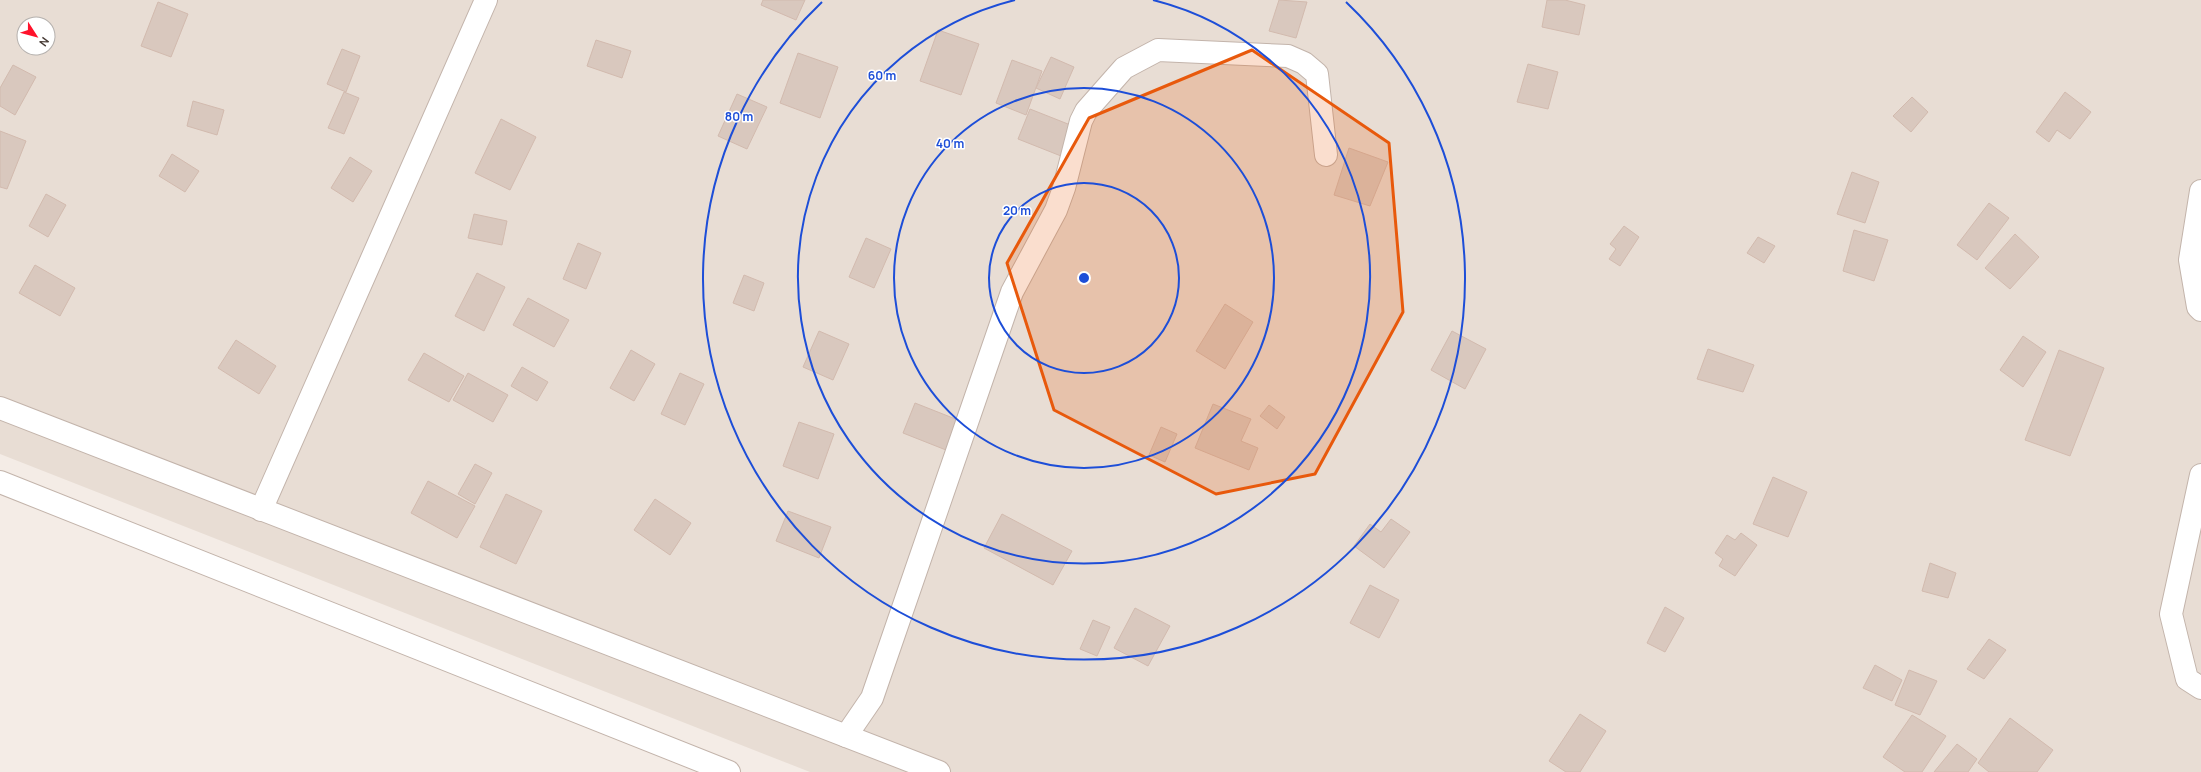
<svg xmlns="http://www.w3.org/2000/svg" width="2201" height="772" viewBox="0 0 2201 772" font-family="Manrope,sans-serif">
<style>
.residential{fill:#e8ddd4;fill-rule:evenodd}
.building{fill:#d9c8be;stroke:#d2baae}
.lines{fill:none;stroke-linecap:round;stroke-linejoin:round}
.minor-casing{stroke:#c3b4ab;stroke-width:24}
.minor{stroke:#fff;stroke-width:22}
.marked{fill:#e8590c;fill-opacity:0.2;stroke:#e8590c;stroke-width:3;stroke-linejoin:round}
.ring{fill:none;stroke:#1d4ed8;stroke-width:2}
.centre{fill:#1d4ed8;stroke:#fff;stroke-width:2}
.ring-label{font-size:12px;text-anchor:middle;font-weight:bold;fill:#1d4ed8;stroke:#fff;stroke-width:3;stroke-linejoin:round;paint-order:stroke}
</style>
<rect width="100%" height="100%" fill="#f4ece6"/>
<path class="residential" d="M0 0H2201V772H810L0 454ZM24 24H48V48H24Z"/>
<g class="building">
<polygon points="763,0 805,0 796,20 761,5"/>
<polygon points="1279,0 1307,2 1296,38 1269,31"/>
<polygon points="1547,0 1565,0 1585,5 1579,35 1542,27"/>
<polygon points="158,2 188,14 171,57 141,46"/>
<polygon points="938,30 979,44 961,95 920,81"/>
<polygon points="596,40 631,51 622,78 587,66"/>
<polygon points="342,49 360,56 346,92 327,84"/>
<polygon points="798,53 838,67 820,118 780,103"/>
<polygon points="1051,57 1074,67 1060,99 1036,88"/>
<polygon points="1012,60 1042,71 1026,115 996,103"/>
<polygon points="1528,64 1558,72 1548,109 1517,102"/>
<polygon points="13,65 36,77 15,115 0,106 0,88"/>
<polygon points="344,92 359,98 344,134 328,128"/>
<polygon points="2065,92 2091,112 2070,139 2057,130 2049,142 2036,132"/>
<polygon points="737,94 767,107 747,149 718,136"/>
<polygon points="1912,97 1928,112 1911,132 1893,116"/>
<polygon points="193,101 224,110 217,135 187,126"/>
<polygon points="1030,109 1073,126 1061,156 1018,139"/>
<polygon points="501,119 536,137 510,190 475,173"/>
<polygon points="0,131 26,141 7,189 0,187"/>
<polygon points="1349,148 1388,162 1370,206 1334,195"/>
<polygon points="172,154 199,171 185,192 159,176"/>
<polygon points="350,157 372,171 353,202 331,188"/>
<polygon points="1852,172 1879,182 1865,223 1837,214"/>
<polygon points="46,194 66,205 48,237 29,226"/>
<polygon points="1989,203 2009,218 1977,260 1957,245"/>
<polygon points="474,214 507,221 502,245 468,238"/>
<polygon points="1624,226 1639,237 1620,266 1609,259 1616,249 1610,244"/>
<polygon points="1854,230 1888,240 1874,281 1843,271"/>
<polygon points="2015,234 2039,257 2010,289 1985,268"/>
<polygon points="1758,237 1775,246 1764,263 1747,253"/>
<polygon points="866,238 891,249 874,288 849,277"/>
<polygon points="578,243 601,253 586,289 563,279"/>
<polygon points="35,265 75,288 60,316 19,293"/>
<polygon points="477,273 505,287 484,331 455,316"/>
<polygon points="744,275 764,283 754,311 733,303"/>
<polygon points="528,298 569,320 554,347 513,325"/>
<polygon points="1225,304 1253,322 1225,369 1196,351"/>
<polygon points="819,331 849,344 833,380 803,367"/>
<polygon points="1452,331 1486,349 1465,389 1431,370"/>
<polygon points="2023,336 2046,352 2023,387 2000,370"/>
<polygon points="236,340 276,366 259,394 218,368"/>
<polygon points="1708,349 1754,365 1743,392 1697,379"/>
<polygon points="631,350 655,364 634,401 610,388"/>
<polygon points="2059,350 2104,368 2070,456 2025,440"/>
<polygon points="424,353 464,376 449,402 408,380"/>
<polygon points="522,367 548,382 537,401 511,386"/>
<polygon points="468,373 508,395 493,422 453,400"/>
<polygon points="680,373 704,384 685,425 661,414"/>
<polygon points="915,403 958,420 946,450 903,433"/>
<polygon points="1213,404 1251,419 1241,441 1258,448 1249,470 1195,448"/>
<polygon points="1269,405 1285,417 1277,429 1260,416"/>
<polygon points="799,422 834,434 818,479 783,466"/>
<polygon points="1161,427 1177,434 1165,462 1149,455"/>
<polygon points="475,464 492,473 475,504 458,494"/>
<polygon points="1773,477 1807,492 1788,537 1753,524"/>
<polygon points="428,481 475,506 457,538 411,513"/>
<polygon points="506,494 542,511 516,564 480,547"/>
<polygon points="655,499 691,523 670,555 634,530"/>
<polygon points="788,511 831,527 819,558 776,541"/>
<polygon points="1002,514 1072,551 1053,585 984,548"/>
<polygon points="1391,519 1410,532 1384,568 1354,546 1370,524 1381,532"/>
<polygon points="1741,533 1757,545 1735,576 1719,566 1723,559 1715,553 1727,535 1735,540"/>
<polygon points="1930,563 1956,573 1948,598 1922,591"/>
<polygon points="1370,585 1399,600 1379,638 1350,623"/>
<polygon points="1665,607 1684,618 1665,652 1647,643"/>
<polygon points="1135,608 1170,626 1148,666 1114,648"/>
<polygon points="1093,620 1110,627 1097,656 1080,649"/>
<polygon points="1989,639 2006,650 1984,679 1967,669"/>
<polygon points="1875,665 1902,680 1892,701 1863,688"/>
<polygon points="1909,670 1937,681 1920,715 1895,705"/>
<polygon points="1580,714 1606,731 1580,772 1566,772 1549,761"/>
<polygon points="1912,715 1946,736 1922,772 1905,772 1883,757"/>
<polygon points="2010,718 2053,750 2037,772 1989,772 1978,763"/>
<polygon points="1957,744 1977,759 1968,772 1934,772"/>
</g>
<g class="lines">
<defs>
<g id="minor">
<polyline points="2201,191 2190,260 2198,307 2201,310"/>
<polyline points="0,408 939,772"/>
<polyline points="2201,475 2171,614 2187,679 2201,688"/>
<polyline points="0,482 729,772"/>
<polyline points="261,510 486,0"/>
<polyline points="846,736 872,698 1012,292 1056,210 1064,188 1081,121 1086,111 1124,68 1158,50 1288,56 1304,63 1317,74 1326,155"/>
</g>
</defs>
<use href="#minor" class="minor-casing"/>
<use href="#minor" class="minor"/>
</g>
<path class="marked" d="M1252 50 1389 143 1403 312 1315 474 1216 494 1054 410 1007 263 1089 118Z"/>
<g class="ring">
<circle cx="1084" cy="278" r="95"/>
<circle cx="1084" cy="278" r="190"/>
<path d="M1153 0A286 286 0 1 1 1015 0"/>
<path d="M1346 2A381 381 0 1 1 822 2"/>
</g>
<circle cx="1084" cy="278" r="6" class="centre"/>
<g class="ring-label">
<text x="882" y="80">60 m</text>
<text x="739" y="121">80 m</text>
<text x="950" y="148">40 m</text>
<text x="1017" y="215">20 m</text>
</g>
<g transform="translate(36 36) rotate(126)"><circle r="19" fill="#ffffff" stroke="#b5b1ae"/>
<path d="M0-3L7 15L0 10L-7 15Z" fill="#ff122b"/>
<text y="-6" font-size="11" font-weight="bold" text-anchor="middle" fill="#473b35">N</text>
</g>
</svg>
